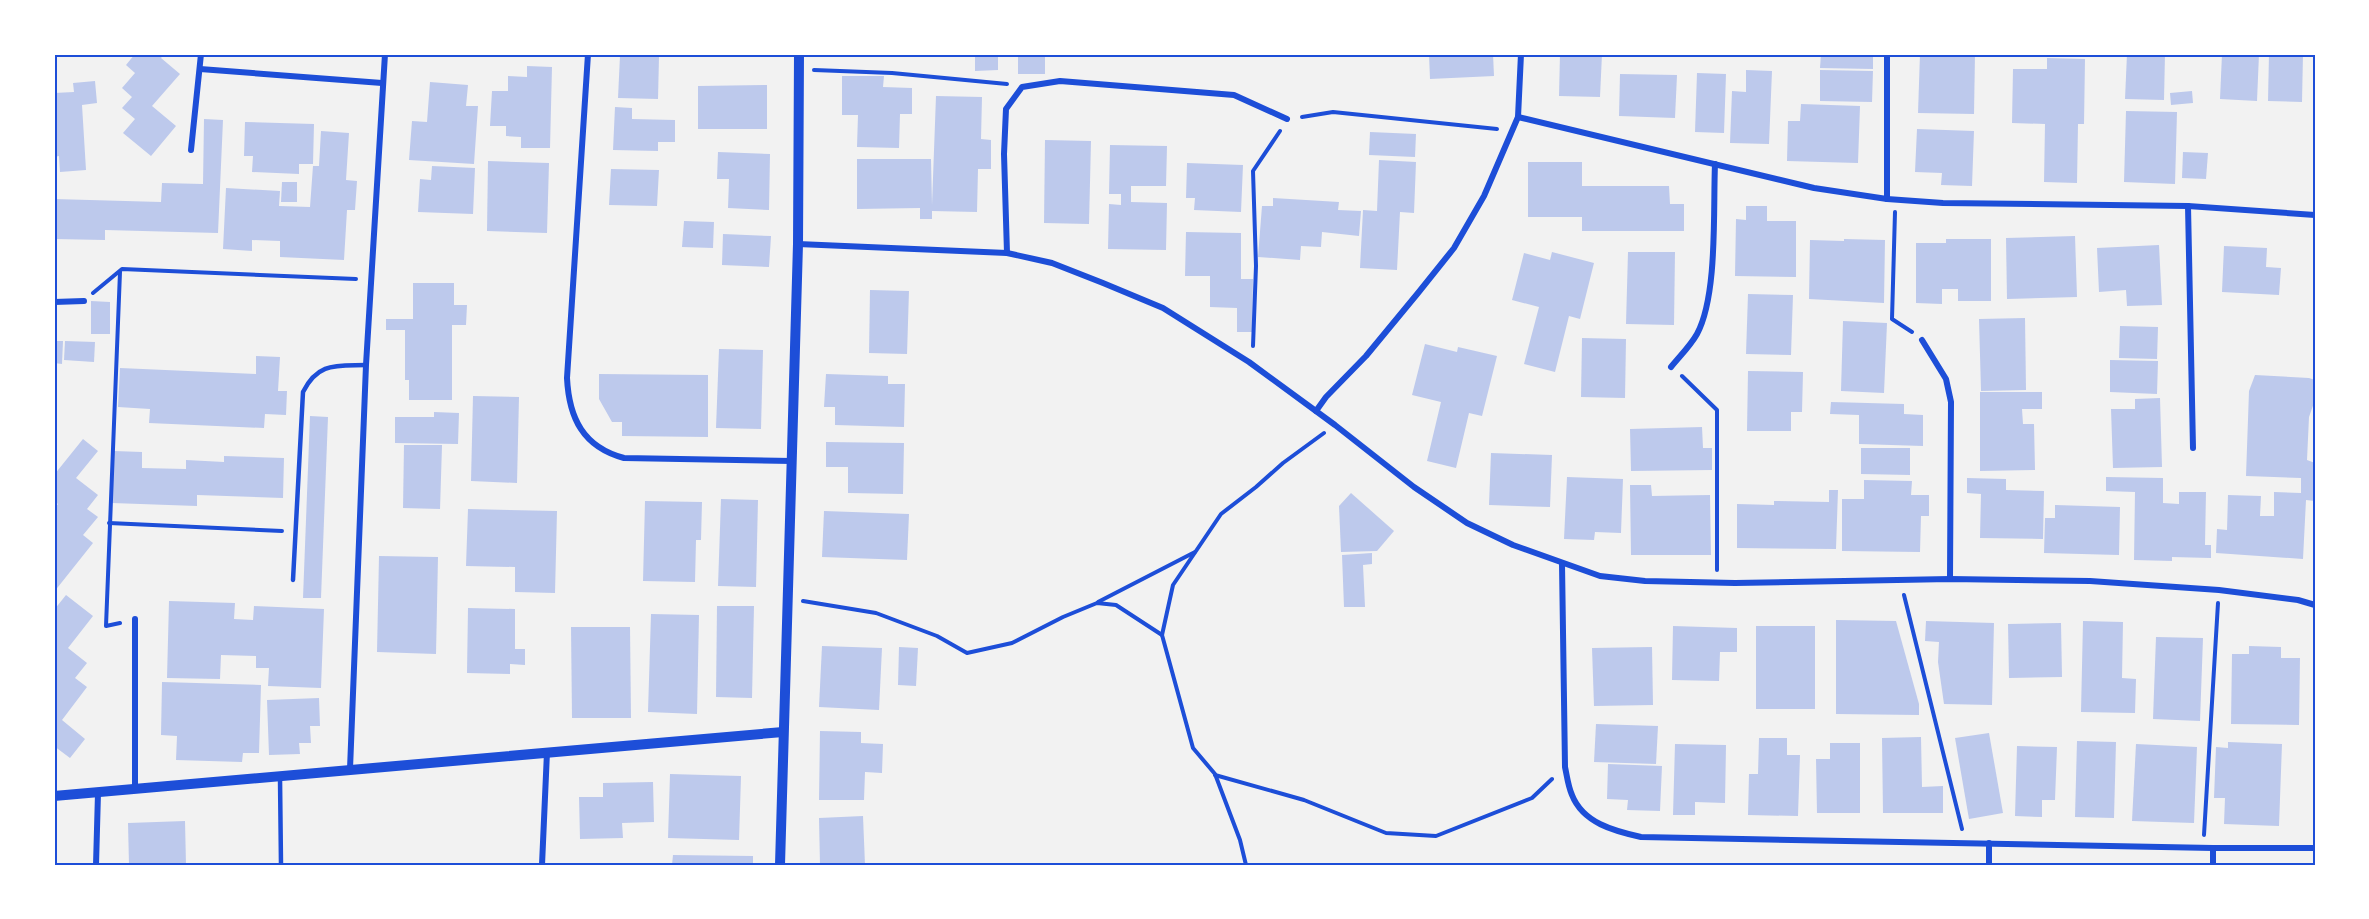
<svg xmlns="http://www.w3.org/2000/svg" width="2369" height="919" viewBox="0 0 2369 919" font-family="Barlow,sans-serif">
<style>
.building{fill:#bdc9ec}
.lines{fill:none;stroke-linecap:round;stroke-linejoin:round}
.path{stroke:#1d4ed8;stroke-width:4}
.service{stroke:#1d4ed8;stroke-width:4.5}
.minor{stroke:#1d4ed8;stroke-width:6}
.tertiary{stroke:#1d4ed8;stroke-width:10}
.neatline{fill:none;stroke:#1d4ed8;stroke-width:2}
</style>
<rect width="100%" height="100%" fill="#f2f2f2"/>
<g class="building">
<polygon points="135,54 164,54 161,58 180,74 152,106 176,126 151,156 123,133 135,119 122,108 132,97 122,88 135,73 126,65"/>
<polygon points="408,54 429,54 429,57 408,56"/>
<polygon points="975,54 998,54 998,70 975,71"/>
<rect x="1018" y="54" width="27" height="20"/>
<polygon points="1429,54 1493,54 1494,76 1430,79"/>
<polygon points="1560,54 1602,54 1600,97 1559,96"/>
<polygon points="1821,54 1873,54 1873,69 1820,68"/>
<polygon points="1920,54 1975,54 1974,114 1918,113"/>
<polygon points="2127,54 2165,54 2164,100 2125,99"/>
<polygon points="2222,54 2259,54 2257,101 2220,99"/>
<polygon points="2269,54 2303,54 2302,102 2268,101"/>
<polygon points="620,56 659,57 658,99 618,98"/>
<polygon points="2047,58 2085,59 2084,124 2078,124 2077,183 2044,182 2045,124 2012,123 2013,69 2047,69"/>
<polygon points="527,66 552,67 550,148 521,148 521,137 506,136 506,126 490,126 492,91 508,91 508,76 527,77"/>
<polygon points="1746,70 1772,71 1769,144 1730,143 1732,91 1746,92"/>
<polygon points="1820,70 1873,71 1872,102 1820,101"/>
<polygon points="1697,73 1726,74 1724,133 1695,132"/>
<polygon points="1620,74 1677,75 1675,118 1619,116"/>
<polygon points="842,76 884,76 883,87 912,88 912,114 900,114 899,148 857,147 858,115 842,115"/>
<polygon points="95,81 97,103 82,105 86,170 60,172 59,156 54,157 54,93 74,92 73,83"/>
<polygon points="430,82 468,85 466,106 478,106 474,164 409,160 412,121 427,122"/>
<polygon points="767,85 767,129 698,129 698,86"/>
<polygon points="2192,91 2193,103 2171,105 2170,93"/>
<polygon points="936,96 982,97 981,139 991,140 991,169 978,169 977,212 932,211 932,219 920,219 920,208 857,209 857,159 931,159 932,205"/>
<polygon points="1801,104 1860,106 1858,163 1787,161 1788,121 1800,121"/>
<polygon points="615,107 632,108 632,119 675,120 675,142 658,142 658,151 613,150"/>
<polygon points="2126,111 2177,112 2175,184 2124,182"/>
<polygon points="204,119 223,120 218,233 105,230 105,240 54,239 54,199 161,202 162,183 203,184"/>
<polygon points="245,122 314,124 313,164 299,164 299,174 252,172 253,156 244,156"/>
<polygon points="1917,129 1974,131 1972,186 1941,185 1942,173 1915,172"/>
<polygon points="321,131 349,133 346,180 357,181 355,210 347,210 344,260 280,257 280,241 252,240 252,251 223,249 226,188 280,191 279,206 310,207 313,166 319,166"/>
<polygon points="1370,132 1416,134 1415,157 1369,155"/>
<polygon points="1045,140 1091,141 1089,224 1044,223"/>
<polygon points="1110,145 1167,146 1166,186 1131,186 1131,202 1167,203 1166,250 1108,249 1109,204 1121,205 1121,194 1109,194"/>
<polygon points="718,152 770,154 769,210 728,208 729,179 717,179"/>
<polygon points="2183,152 2208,153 2206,179 2182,178"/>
<polygon points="1379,160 1416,162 1414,213 1400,212 1397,270 1360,268 1363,210 1377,211"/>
<polygon points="488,161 549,163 547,233 487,231"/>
<polygon points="1528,162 1582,162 1582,186 1669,186 1670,204 1684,204 1684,231 1582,231 1582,217 1528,217"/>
<polygon points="1187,163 1243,165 1241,212 1194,210 1195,198 1186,198"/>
<polygon points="432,166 475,168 473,214 418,212 420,179 431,180"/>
<polygon points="611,169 659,170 657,206 609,205"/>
<polygon points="282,182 297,182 297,202 281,202"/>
<polygon points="1273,198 1339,202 1338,210 1361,211 1359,236 1322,232 1321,247 1301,246 1300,260 1258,257 1262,206 1273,206"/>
<polygon points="1746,206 1767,206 1767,221 1796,221 1796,277 1735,276 1736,219 1746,220"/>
<polygon points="684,221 714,222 713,248 682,247"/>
<polygon points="1186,232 1241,233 1241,279 1253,279 1252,332 1237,332 1237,308 1210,307 1210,276 1185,276"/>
<polygon points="723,234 771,236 769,267 722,265"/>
<polygon points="2075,236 2077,297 2007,299 2006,238"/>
<polygon points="1844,239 1885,240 1884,303 1809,299 1810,240 1844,241"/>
<polygon points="1946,239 1991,239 1991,301 1958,301 1958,289 1942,289 1942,304 1916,303 1916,243 1946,243"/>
<polygon points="2159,245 2162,305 2127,306 2126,290 2099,292 2097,248"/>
<polygon points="2224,246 2267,248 2266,267 2281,268 2279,295 2222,292"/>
<polygon points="1552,252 1594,263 1580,319 1569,316 1555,372 1524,364 1539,307 1512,300 1524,253 1550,260"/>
<polygon points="1628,252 1675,252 1674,325 1626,324"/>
<polygon points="413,283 454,283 454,305 467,305 466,325 452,325 452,400 409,400 409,380 405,380 405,330 386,330 386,319 413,319"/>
<polygon points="870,290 909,291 907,354 869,353"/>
<polygon points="1748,294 1793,295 1791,355 1746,354"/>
<polygon points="91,301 110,302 110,334 91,334"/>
<polygon points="2025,318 2026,390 1981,391 1979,319"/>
<polygon points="1843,321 1887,323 1884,393 1841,391"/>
<polygon points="2120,326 2158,327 2157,359 2119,358"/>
<polygon points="1582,338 1626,339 1625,398 1581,397"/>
<polygon points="54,341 63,341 62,364 54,363"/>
<polygon points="65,341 95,342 94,362 64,360"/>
<polygon points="1425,344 1457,352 1458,347 1497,356 1482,416 1469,413 1456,468 1427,461 1441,402 1412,395"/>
<polygon points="719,349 763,350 761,429 716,428"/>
<polygon points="256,356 280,357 278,391 287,391 286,415 265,414 264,428 149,423 150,409 118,407 120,368 256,374"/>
<polygon points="2110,360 2158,361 2157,394 2110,392"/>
<polygon points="1748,371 1803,372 1802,412 1791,412 1791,431 1747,431"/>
<polygon points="599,374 708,375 708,437 622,436 622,422 612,422 599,399"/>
<polygon points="826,374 888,376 888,384 905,384 904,427 835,425 835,407 824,407"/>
<polygon points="2255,375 2309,378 2315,380 2315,400 2309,417 2307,460 2315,463 2315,501 2306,500 2303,559 2216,553 2217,529 2227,530 2228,495 2261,496 2260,516 2274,516 2274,492 2301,493 2301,478 2246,476 2249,391"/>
<polygon points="1980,392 2042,392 2042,409 2022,409 2023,424 2034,424 2035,470 1980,471"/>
<polygon points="473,396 519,397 517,483 471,481"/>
<polygon points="2160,398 2162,467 2113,468 2111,409 2135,409 2135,399"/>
<polygon points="1831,402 1904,404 1904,414 1923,415 1923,446 1859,444 1859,415 1830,414"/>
<polygon points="434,412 459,413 458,444 395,443 395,417 434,417"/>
<polygon points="310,416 328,417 321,598 303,598"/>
<polygon points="1702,427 1703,448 1712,448 1712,470 1631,471 1630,429"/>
<polygon points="83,439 98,451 76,478 98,495 87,509 98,517 83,535 93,543 54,592 54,509 58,504 54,501 54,475"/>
<polygon points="826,442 904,443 903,494 848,493 848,467 826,467"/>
<polygon points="404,445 442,445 440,509 403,508"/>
<polygon points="1861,448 1910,448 1910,475 1861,474"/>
<polygon points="114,451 142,452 142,468 186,469 186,460 224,462 224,456 284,458 283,498 197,495 197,506 112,503"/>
<polygon points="1491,453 1552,455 1550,507 1489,505"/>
<polygon points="1567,477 1623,479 1621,533 1595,532 1594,540 1564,539"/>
<polygon points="2106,477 2163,478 2163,503 2179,504 2179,492 2206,492 2205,545 2211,545 2211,558 2172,557 2172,561 2134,560 2135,492 2106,491"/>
<polygon points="1967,478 2006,479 2006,490 2044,491 2043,539 1980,538 1981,494 1967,493"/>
<polygon points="1864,480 1912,481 1911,495 1929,495 1929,516 1921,516 1920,552 1842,551 1842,499 1864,499"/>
<polygon points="1630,485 1651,485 1652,496 1710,495 1711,555 1631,555"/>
<polygon points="1829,490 1838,490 1836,549 1737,548 1737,504 1774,505 1774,501 1829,502"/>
<polygon points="1351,493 1394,531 1377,551 1341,552 1339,506"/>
<polygon points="721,499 758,500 756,587 718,586"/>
<polygon points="645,501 702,502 701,540 696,540 695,582 643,581"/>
<polygon points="2055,505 2120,507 2119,555 2044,553 2045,518 2055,518"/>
<polygon points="468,509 557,511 555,593 515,592 515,567 466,566"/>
<polygon points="824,511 909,514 907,560 822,557"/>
<polygon points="1372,553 1372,564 1363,565 1365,607 1344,607 1342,555"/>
<polygon points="379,556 438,557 436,654 377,652"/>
<polygon points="66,595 93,616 68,648 87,663 75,678 87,687 62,720 85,739 70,758 54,746 54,610"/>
<polygon points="169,601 235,603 234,619 253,620 254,606 324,609 321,688 268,686 269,668 256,668 256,656 221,655 220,679 167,678"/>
<polygon points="717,606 754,606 752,698 716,697"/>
<polygon points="468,608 515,609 515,649 525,649 525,665 510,664 510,674 467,673"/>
<polygon points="651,614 699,615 697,714 648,712"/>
<polygon points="1836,620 1896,621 1919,704 1919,715 1836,714"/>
<polygon points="1926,621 1994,623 1992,705 1944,704 1938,662 1939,642 1925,641"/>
<polygon points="2083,621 2123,622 2122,678 2136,679 2135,713 2081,712"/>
<polygon points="2061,623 2062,677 2009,678 2008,624"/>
<polygon points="1673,626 1737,628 1737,652 1720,652 1719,681 1672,680"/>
<rect x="1756" y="626" width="59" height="83"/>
<polygon points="571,627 630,627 631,718 572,718"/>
<polygon points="2156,637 2203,638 2200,721 2153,719"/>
<polygon points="822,646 882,648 879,710 819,707"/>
<polygon points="2249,646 2281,647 2281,658 2300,658 2299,725 2231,724 2232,654 2249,654"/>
<polygon points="899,647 918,648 916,686 898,685"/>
<polygon points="1652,647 1653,705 1594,706 1592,648"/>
<polygon points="162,682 261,685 259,753 243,753 242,762 176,760 177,736 161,735"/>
<polygon points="319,698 320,726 310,726 311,743 299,743 300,754 269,755 267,700"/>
<polygon points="1596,724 1658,726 1656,764 1594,762"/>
<polygon points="820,731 861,732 861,743 883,744 882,773 865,772 864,800 819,800"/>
<polygon points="1989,733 2003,813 1969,819 1955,738"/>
<polygon points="1921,737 1922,787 1943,786 1943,813 1883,813 1882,738"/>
<polygon points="1759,738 1787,738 1787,755 1800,755 1798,816 1748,815 1749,774 1758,774"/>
<polygon points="2077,741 2116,742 2114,818 2075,817"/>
<polygon points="2228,742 2282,744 2279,826 2224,824 2225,798 2214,798 2216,747 2228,748"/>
<polygon points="1830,743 1860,743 1860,813 1817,813 1816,759 1830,759"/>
<polygon points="1675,744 1726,745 1725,803 1695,802 1695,815 1673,815"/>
<polygon points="2136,744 2197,747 2194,823 2132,821"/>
<polygon points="2017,746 2057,747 2055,800 2042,800 2042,817 2015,816"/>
<polygon points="1608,764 1662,766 1660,811 1627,810 1628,800 1607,799"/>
<polygon points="670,774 741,776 739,840 668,838"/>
<polygon points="653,782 654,822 622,823 623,838 580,839 579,797 603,797 603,783"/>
<polygon points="863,816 865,865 820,865 819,818"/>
<polygon points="185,821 186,865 129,865 128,823"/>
<polygon points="673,855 753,856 753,865 672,865"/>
</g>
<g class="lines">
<g class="path">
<polyline points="814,70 892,73 1007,84"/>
<polyline points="1302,117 1333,112 1497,129"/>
<polyline points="1895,212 1892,319 1912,332"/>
<polyline points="120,272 106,626 120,623"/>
<polyline points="93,293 122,269 356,279"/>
<polyline points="1253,346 1256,266 1253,171 1280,131"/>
<polyline points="1682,376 1717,410 1717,570"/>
<polyline points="109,523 282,531"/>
<polyline points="1904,595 1962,829"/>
<polyline points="803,601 876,613 937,636 967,653 1012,643 1063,617 1097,603 1116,605 1162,635"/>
<polyline points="1098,602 1195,552"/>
<polyline points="1215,775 1304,800 1386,833 1436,836 1532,798 1552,779"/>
<polyline points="2204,835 2218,603"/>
<polyline points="1246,865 1240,840 1215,774 1193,748 1162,635 1173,585 1221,514 1256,487 1283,463 1324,433"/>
</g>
<g class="service">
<path d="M293 580 303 392C318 362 336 366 366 365"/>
<polyline points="280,778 281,865"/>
</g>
<g class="minor">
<path d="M588 54 567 378C569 418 583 447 624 458L792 461"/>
<polyline points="1887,54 1887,199"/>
<polyline points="200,69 382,83"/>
<polyline points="1518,117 1814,188 1887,199 1943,203 2188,206 2315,215"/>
<polyline points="191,150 201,54"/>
<polyline points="2188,206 2193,448"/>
<polyline points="798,244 1007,253 1052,263 1103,283 1163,308 1249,362 1335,425 1414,487 1467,523 1513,545 1600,576 1645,581 1735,583 1950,579 2090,581 2219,590 2298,600 2315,605"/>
<polyline points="1007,253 1004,154 1006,109 1022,87 1060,81 1234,95 1287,119"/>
<polyline points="54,302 84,301"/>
<polyline points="1922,340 1946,379 1951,402 1950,579"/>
<path d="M1671 367C1680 356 1691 345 1697 334 1718 295 1713 209 1715 164"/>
<polyline points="1316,411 1326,397 1366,356 1418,293 1454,248 1484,196 1518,117 1521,54"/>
<path d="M1562 564 1565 767C1567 776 1568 786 1572 795 1583 823 1614 831 1641 837L2213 848H2315"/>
<polyline points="350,769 366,365 385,54"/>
<polyline points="135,788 135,619"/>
<polyline points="2213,848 2213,865"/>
<polyline points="96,865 98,793"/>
<polyline points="542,865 547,752"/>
<polyline points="1989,865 1989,843"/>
</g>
<g class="tertiary">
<polyline points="54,796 783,732"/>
<polyline points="780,865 798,244 799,54"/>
</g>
</g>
<rect width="2369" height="919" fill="none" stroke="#ffffff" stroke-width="111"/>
<rect x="56" y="56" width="2258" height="808" class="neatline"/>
</svg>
